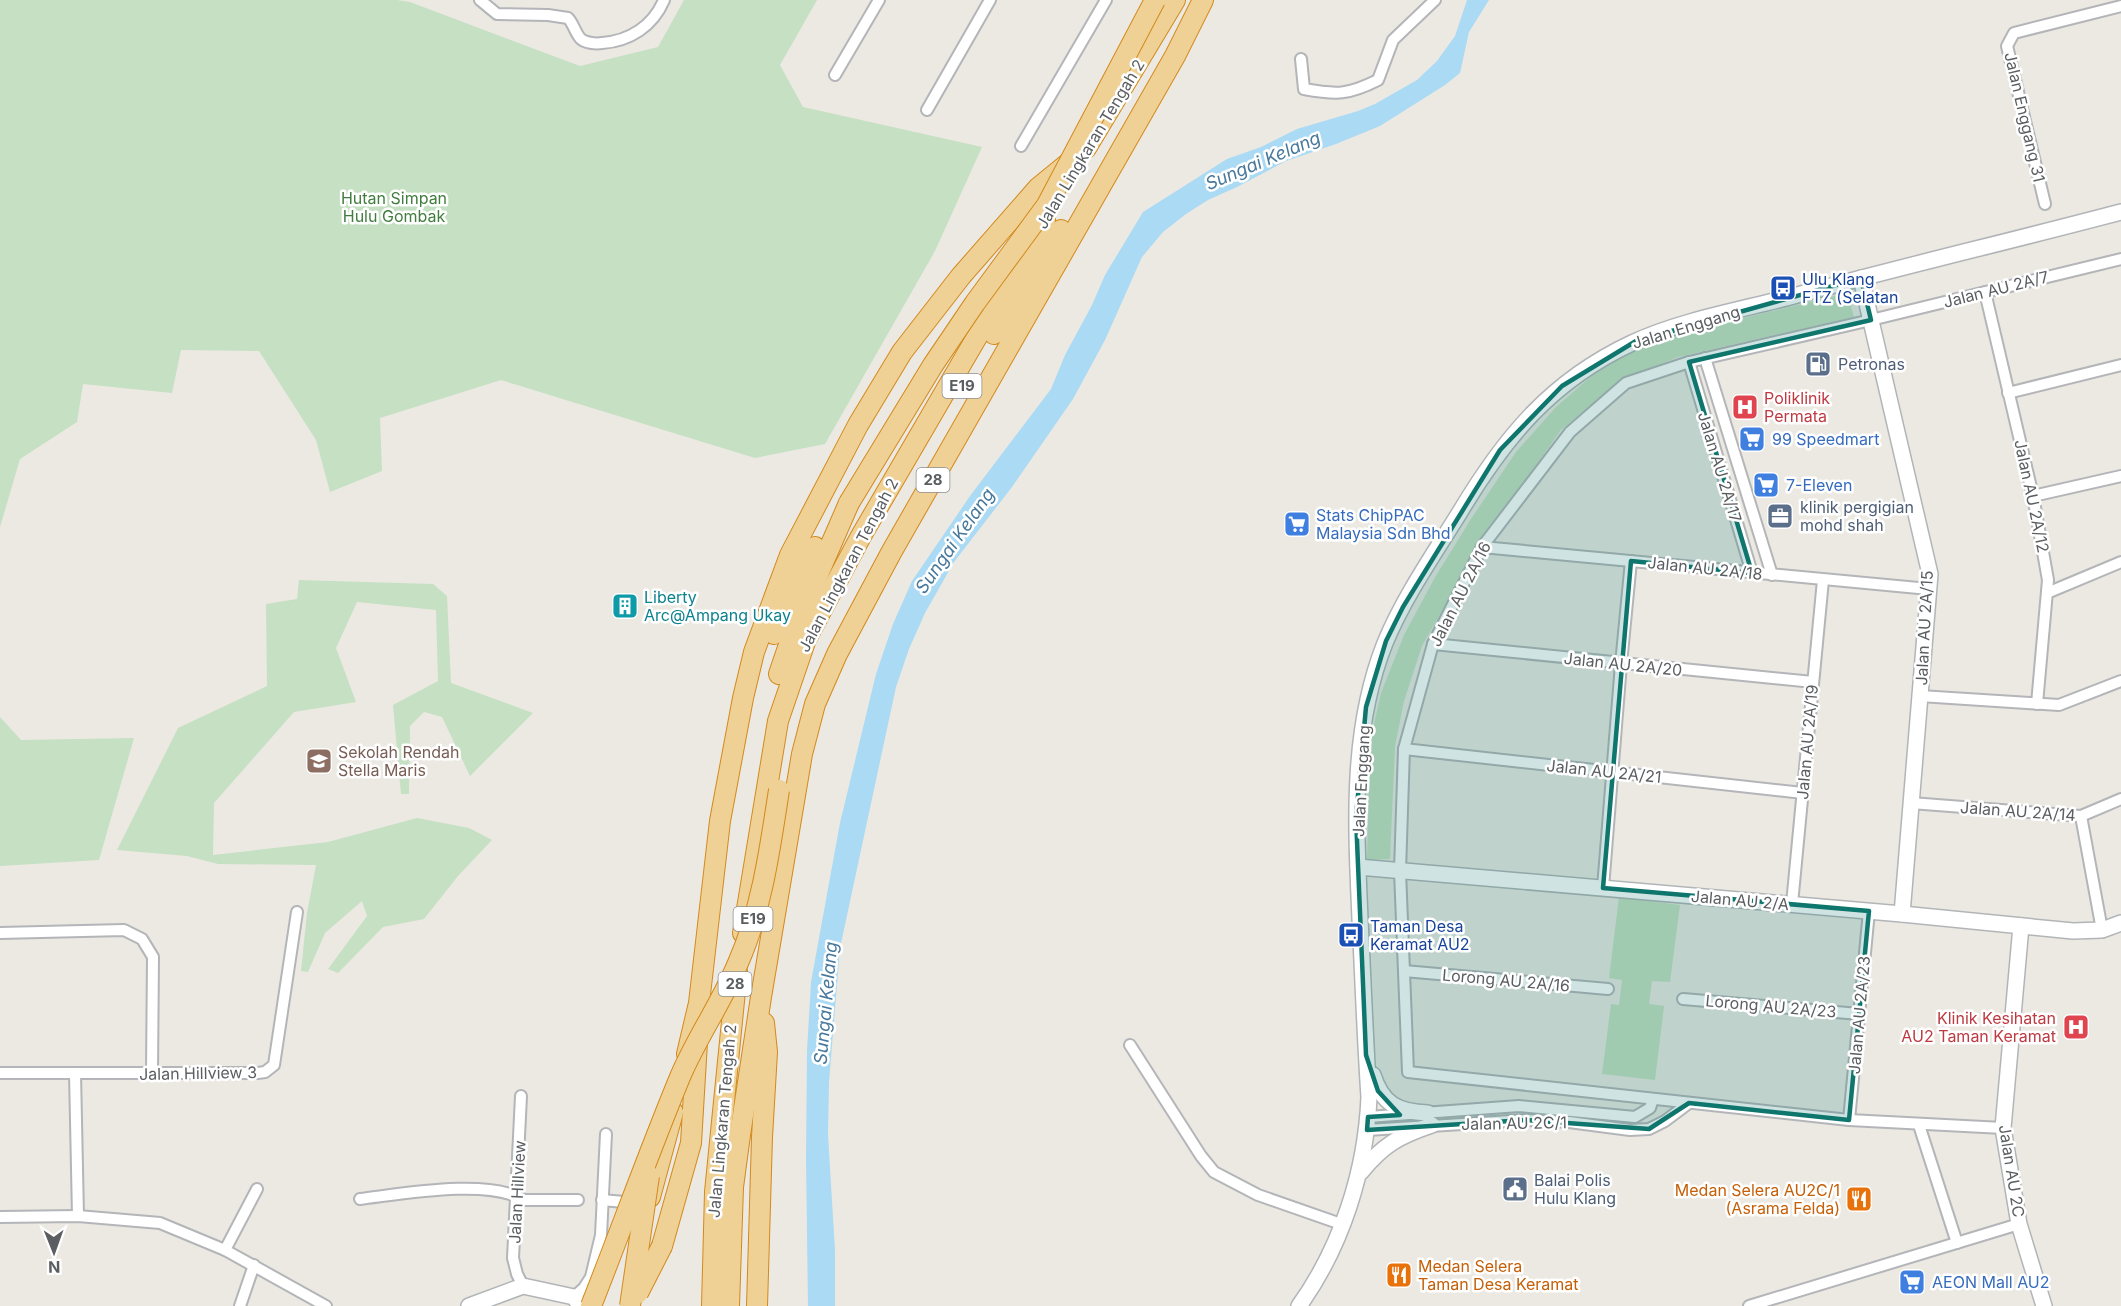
<svg xmlns="http://www.w3.org/2000/svg" width="2121" height="1306" viewBox="0 0 2121 1306" font-family="Inter,sans-serif">
<style>
.green{fill:#c5e0c2}
.water{fill:#aadaf4}
.lines{fill:none;stroke-linecap:round;stroke-linejoin:round}
.street-casing{stroke:#b3b5b8;stroke-width:14}
.secondary-casing{stroke:#b2b5b8;stroke-width:18}
.highway-casing{stroke:#d3891b;stroke-width:22}
.street{stroke:#fff;stroke-width:10}
.secondary{stroke:#fff;stroke-width:15}
.highway{stroke:#efd196;stroke-width:20}
.highway-bridge-casing{stroke:#d3891b;stroke-width:22;stroke-linecap:butt}
.highway-bridge{stroke:#efd196;stroke-width:20}
.marked{fill:#0f766e;fill-opacity:0.2;stroke:#0f766e;stroke-width:4.5;stroke-linejoin:round}
.labels{text-anchor:middle;stroke-width:5;stroke-linejoin:round;paint-order:stroke}
.shield{fill:#fff;stroke:#8c8e90;stroke-width:1.5}
.shield-label{font-size:15px;font-weight:bold;fill:#5b5e61}
.street-label{font-size:16px;fill:#5b5e61;stroke:#fff}
.park-label{font-size:16px;fill:#417d3e;stroke:#fff}
.transit-label{font-size:16px;fill:#164399;stroke:#fff;text-anchor:start}
.service-label{font-size:16px;fill:#4e5e75;stroke:#fff;text-anchor:start}
.health-label{font-size:16px;fill:#be3a42;stroke:#fff;text-anchor:start}
.shop-label{font-size:16px;fill:#366cbe;stroke:#fff;text-anchor:start}
.culture-label{font-size:16px;fill:#0d838f;stroke:#fff;text-anchor:start}
.education-label{font-size:16px;fill:#785e54;stroke:#fff;text-anchor:start}
.food-label{font-size:16px;fill:#c56008;stroke:#fff;text-anchor:end}
.water-label{font-size:18px;font-style:italic;fill:#47789c;stroke:#fff}
</style>
<rect width="100%" height="100%" fill="#ece9e3"/>
<g class="green">
<polygon points="0,0 397,0 410,2 580,66 658,47 684,0 817,0 780,65 803,107 982,147 935,251 825,444 755,458 501,380 380,418 382,471 330,492 316,440 259,351 181,350 172,393 83,384 77,422 20,459 0,527"/>
<polygon points="1847,293 1854,317 1678,357 1621,380 1561,430 1480,544 1422,646 1404,701 1395,746 1390,859 1367,860 1370,742 1381,693 1404,635 1434,579 1471,519 1516,452 1556,407 1605,364 1642,345 1681,333"/>
<polygon points="299,580 433,584 447,596 451,683 533,713 470,776 442,717 424,712 410,726 409,794 401,794 393,705 438,681 436,610 357,602 336,648 356,702 294,712 214,803 213,855 328,842 417,818 469,828 492,840 458,876 424,919 383,927 338,973 328,969 367,916 362,901 325,933 308,972 301,971 307,913 316,865 218,864 187,856 117,850 178,728 267,686 266,604 297,599"/>
<polygon points="0,717 21,740 134,738 99,860 0,866"/>
<polygon points="1619,897 1680,905 1670,982 1652,981 1649,1004 1664,1006 1655,1080 1602,1074 1611,1004 1619,1005 1622,980 1609,978"/>
</g>
<polygon class="water" points="1467,0 1489,0 1469,32 1460,73 1445,85 1380,126 1336,144 1286,161 1237,187 1208,200 1186,214 1163,232 1142,257 1105,340 1073,399 1012,487 954,562 925,613 909,649 896,687 840,948 829,1082 828,1135 835,1250 835,1306 808,1306 806,1159 807,1051 811,982 840,823 876,674 893,624 912,581 970,496 1051,389 1065,355 1092,305 1105,275 1143,212 1227,159 1261,147 1297,129 1358,111 1375,104 1417,80 1437,61 1455,36"/>
<g class="lines">
<defs>
<g id="street">
<path d="M480 0 497 14 548 15 568 18C573 23 575 32 580 38 584 43 596 44 602 43 630 41 653 26 664 0"/>
<path d="M1301 59 1304 89C1337 95 1348 95 1378 80L1393 40 1435 0"/>
<polyline points="835,75 879,0"/>
<polyline points="927,110 990,0"/>
<polyline points="1021,146 1106,0"/>
<polyline points="2045,204 2007,46 2014,33 2121,6"/>
<polyline points="1985,292 2033,496 2048,580 2037,704"/>
<polyline points="1705,358 1772,575"/>
<polyline points="1689,362 1752,573"/>
<polyline points="2008,393 2121,365"/>
<polyline points="2033,496 2121,476"/>
<polyline points="1482,547 1929,589"/>
<polyline points="2047,593 2121,562"/>
<polyline points="1433,644 1813,682"/>
<polyline points="1920,696 2059,705 2121,681"/>
<polyline points="1404,749 1803,793"/>
<polyline points="1911,803 2081,816 2121,799"/>
<polyline points="2081,816 2102,930"/>
<polyline points="1603,888 1621,664 1631,561"/>
<polyline points="1792,904 1823,580"/>
<polyline points="0,933 124,930 142,939 153,957 152,1073"/>
<polyline points="1404,971 1608,989"/>
<polyline points="1683,999 1859,1014"/>
<polyline points="1130,1045 1201,1156 1214,1172 1258,1195 1341,1224"/>
<polyline points="0,1073 258,1073 265,1072 274,1065 297,912"/>
<polyline points="75,1073 78,1216"/>
<polyline points="521,1096 513,1258 517,1274 523,1286"/>
<polyline points="1368,1117 1519,1106 1635,1117 1650,1108 1653,1099"/>
<polyline points="1849,1120 1869,911"/>
<polyline points="1919,1125 1957,1243"/>
<polyline points="2003,1128 1849,1120 1408,1072 1400,871 1404,749 1433,644 1482,547 1570,432 1626,383 1689,362 1871,320 2121,259"/>
<polyline points="1367,1130 1526,1120 1569,1122 1630,1130 1649,1129 1665,1121 1689,1103"/>
<path d="M360 1199C402 1194 488 1178 524 1200H578"/>
<polyline points="602,1200 635,1203"/>
<polyline points="0,1217 78,1216 160,1223 225,1250 326,1306"/>
<polyline points="225,1250 257,1189"/>
<polyline points="574,1297 584,1288 591,1277 601,1235 606,1134"/>
<polyline points="240,1306 254,1265"/>
<polyline points="1749,1306 2019,1224"/>
</g>
<g id="secondary">
<polyline points="1861,278 1930,574 1902,914"/>
<polyline points="1358,867 1902,914 2073,931 2102,930 2121,923"/>
<polyline points="2021,926 2003,1128 2019,1224 2044,1306"/>
<path d="M1373 1075C1382 1104 1398 1112 1428 1113"/>
<path d="M1361 1172C1383 1145 1399 1136 1432 1125"/>
<polyline points="469,1306 523,1286 574,1297 580,1306"/>
<path d="M1299 1306C1342 1246 1366 1170 1369 1097 1365 1038 1363 979 1360 919 1356 826 1350 731 1385 643 1404 597 1434 554 1460 512 1505 437 1551 381 1632 343 1679 321 1740 310 1790 297 1900 267 2011 241 2121 212"/>
</g>
<g id="highway">
<polyline points="1086,148 1175,0"/>
<polyline points="994,334 1061,230"/>
<polyline points="774,634 815,547"/>
<polyline points="779,674 795,627 849,503"/>
<polyline points="743,933 778,721 806,639 861,536 1045,220"/>
<polyline points="687,1054 699,1003 720,821 743,698 754,652 790,555 858,425 902,352 961,276 1038,188 1071,161"/>
<polyline points="650,1197 673,1112"/>
<polyline points="662,1246 691,1143 697,1042"/>
<polyline points="712,1306 715,1192 737,971"/>
<polyline points="729,1306 733,1187 740,1135 761,997 802,754 815,704 837,654 892,551 1175,56 1203,0"/>
<polyline points="757,1306 762,1137 767,1052 764,1023"/>
</g>
</defs>
<use href="#street" class="street-casing"/>
<use href="#secondary" class="secondary-casing"/>
<use href="#highway" class="highway-casing"/>
<use href="#street" class="street"/>
<use href="#secondary" class="secondary"/>
<use href="#highway" class="highway"/>
<defs>
<g id="highway-bridge">
<polyline points="849,503 933,365 975,303 1047,205 1155,0"/>
<polyline points="638,1293 662,1246"/>
<path d="M591 1306C621 1230 649 1152 680 1077 697 1037 722 1002 738 963 762 909 770 848 779 790"/>
<polyline points="630,1306 649,1176"/>
</g>
</defs>
<use href="#highway-bridge" class="highway-bridge-casing"/>
<use href="#highway-bridge" class="highway-bridge"/>
</g>
<path class="marked" d="M1861 278 1871 320 1689 362 1752 573 1631 561 1603 888 1869 911 1849 1120 1689 1103 1649 1129 1526 1120 1367 1130 1368 1117 1400 1115 1378 1091 1366 1055 1356 817 1366 707 1386 641 1403 607 1500 450 1562 386 1636 341Z"/>
<defs>
<symbol id="bus-square" viewBox="-11 -11 22 22"><rect x="-9" y="-9" width="18" height="18" rx="4" fill="#1a4fb4" stroke="#fff"/><path d="M-5-6H5V4H4V6H2V4H-2V6H-4V4H-5ZM-3.5-4V0h7V-4ZM-3.5 1.2v1.5H-2V1.2ZM2 1.2v1.5H3.5V1.2Z" fill="#fff"/></symbol>
<symbol id="fuel-square" viewBox="-11 -11 22 22"><rect x="-9" y="-9" width="18" height="18" rx="4" fill="#5c6f8a" stroke="#fff"/><path d="M-5.5-6h7V0h2V4h1.3V-2.5L3-4.5l.8-.8L6-3V5H2.5V1h-1V6h-7ZM-4.2-4.7v3.2H.2V-4.7Z" fill="#fff"/></symbol>
<symbol id="hospital-square" viewBox="-11 -11 22 22"><rect x="-9" y="-9" width="18" height="18" rx="4" fill="#e0444e" stroke="#fff"/><path d="M-5-5h3v3.5h4V-5h3V5h-3V1.5h-4V5h-3Z" fill="#fff"/></symbol>
<symbol id="supermarket-square" viewBox="-11 -11 22 22"><rect x="-9" y="-9" width="18" height="18" rx="4" fill="#3f7fe0" stroke="#fff"/><path d="M-6-5.5h2.5l.6 2H6L4.5 2H-2.5L-4.4-4H-6ZM-1.5 3.2a1.3 1.3 0 1 0 .1 0ZM3 3.2a1.3 1.3 0 1 0 .1 0Z" fill="#fff"/></symbol>
<symbol id="office-square" viewBox="-11 -11 22 22"><rect x="-9" y="-9" width="18" height="18" rx="4" fill="#5c6f8a" stroke="#fff"/><path d="M-6-3h4V-5.5h4V-3h4V5H-6ZM-1-4.5V-3h2v-1.5ZM-6 0V1H6V0Z" fill="#fff"/></symbol>
<symbol id="building-square" viewBox="-11 -11 22 22"><rect x="-9" y="-9" width="18" height="18" rx="4" fill="#0f9aa8" stroke="#fff"/><path d="M-4-6H4V6H1V3H-1V6H-4ZM-2.5-4.3h1.7v1.8h-1.7ZM.8-4.3h1.7v1.8H.8ZM-2.5-1h1.7V.8h-1.7ZM.8-1h1.7V.8H.8Z" fill="#fff"/></symbol>
<symbol id="school-square" viewBox="-11 -11 22 22"><rect x="-9" y="-9" width="18" height="18" rx="4" fill="#8d6e63" stroke="#fff"/><path d="M0-5L7-2L0 1L-7-2ZM-4 1L0 2.5L4 1V4Q0 6-4 4Z" fill="#fff"/></symbol>
<symbol id="civic-square" viewBox="-11 -11 22 22"><rect x="-9" y="-9" width="18" height="18" rx="4" fill="#5c6f8a" stroke="#fff"/><path d="M-.6-6.5H3V-4.5H.6V-3L4-1V1h2V6H-6V1h2V-1L-.6-3ZM-1.2 2.5V6h2.4V2.5Z" fill="#fff"/></symbol>
<symbol id="restaurant-square" viewBox="-11 -11 22 22"><rect x="-9" y="-9" width="18" height="18" rx="4" fill="#e8710a" stroke="#fff"/><path d="M-5-6h1v4h1v-4h1v4h1v-4h1v5L-1.5 .5V6h-2V.5L-5-1ZM5-6V6H3V1.5H1.5Q1.5-4 5-6Z" fill="#fff"/></symbol>
</defs>
<g fill-rule="evenodd">
<use href="#bus-square" x="1768" y="273" width="30" height="30"/>
<use href="#fuel-square" x="1803" y="349" width="30" height="30"/>
<use href="#hospital-square" x="1730" y="392" width="30" height="30"/>
<use href="#supermarket-square" x="1737" y="424" width="30" height="30"/>
<use href="#supermarket-square" x="1751" y="470" width="30" height="30"/>
<use href="#office-square" x="1765" y="501" width="30" height="30"/>
<use href="#supermarket-square" x="1282" y="509" width="30" height="30"/>
<use href="#building-square" x="610" y="591" width="30" height="30"/>
<use href="#school-square" x="304" y="746" width="30" height="30"/>
<use href="#bus-square" x="1336" y="920" width="30" height="30"/>
<use href="#hospital-square" x="2061" y="1012" width="30" height="30"/>
<use href="#civic-square" x="1500" y="1174" width="30" height="30"/>
<use href="#restaurant-square" x="1844" y="1184" width="30" height="30"/>
<use href="#restaurant-square" x="1384" y="1260" width="30" height="30"/>
<use href="#supermarket-square" x="1897" y="1267" width="30" height="30"/>
</g>
<g class="labels">
<g class="shield">
<rect x="942.5" y="374" width="39" height="24" rx="4.5"/>
<rect x="916.5" y="468" width="33" height="24" rx="4.5"/>
<rect x="733.5" y="907" width="39" height="24" rx="4.5"/>
<rect x="718.5" y="972" width="33" height="24" rx="4.5"/>
</g>
<g class="shield-label">
<text x="962" y="391">E19</text>
<text x="933" y="485">28</text>
<text x="753" y="924">E19</text>
<text x="735" y="989">28</text>
</g>
<g class="street-label">
<text transform="translate(2025 117) rotate(77)" y="6">Jalan Enggang 31</text>
<text transform="translate(1090 144) rotate(-59)" y="6">Jalan Lingkaran Tengah 2</text>
<text transform="translate(1996 289) rotate(-14)" y="6">Jalan AU 2A/7</text>
<text transform="translate(1686 327) rotate(-17)" y="6">Jalan Enggang</text>
<text transform="translate(1720 467) rotate(73)" y="6">Jalan AU 2A/17</text>
<text transform="translate(2032 496) rotate(78)" y="6">Jalan AU 2A/12</text>
<text transform="translate(848 565) rotate(-62)" y="6">Jalan Lingkaran Tengah 2</text>
<text transform="translate(1705 568) rotate(6)" y="6">Jalan AU 2A/18</text>
<text transform="translate(1460 594) rotate(-63)" y="6">Jalan AU 2A/16</text>
<text transform="translate(1924 628) rotate(-87)" y="6">Jalan AU 2A/15</text>
<text transform="translate(1623 664) rotate(6)" y="6">Jalan AU 2A/20</text>
<text transform="translate(1807 742) rotate(-85)" y="6">Jalan AU 2A/19</text>
<text transform="translate(1604 771) rotate(6)" y="6">Jalan AU 2A/21</text>
<text transform="translate(1361 781) rotate(-87)" y="6">Jalan Enggang</text>
<text transform="translate(2018 811) rotate(4)" y="6">Jalan AU 2A/14</text>
<text transform="translate(1740 900) rotate(5)" y="6">Jalan AU 2/A</text>
<text transform="translate(1506 980) rotate(5)" y="6">Lorong AU 2A/16</text>
<text transform="translate(1771 1006) rotate(5)" y="6">Lorong AU 2A/23</text>
<text transform="translate(1859 1015) rotate(-85)" y="6">Jalan AU 2A/23</text>
<text transform="translate(198 1073) rotate(-1)" y="6">Jalan Hillview 3</text>
<text transform="translate(722 1121) rotate(-85)" y="6">Jalan Lingkaran Tengah 2</text>
<text transform="translate(1514 1123) rotate(-1)" y="6">Jalan AU 2C/1</text>
<text transform="translate(2012 1171) rotate(81)" y="6">Jalan AU 2C</text>
<text transform="translate(517 1192) rotate(-87)" y="6">Jalan Hillview</text>
</g>
<g class="park-label">
<text x="394" y="204">Hutan Simpan<tspan x="394" dy="18">Hulu Gombak</tspan></text>
</g>
<g class="transit-label">
<text x="1802" y="285">Ulu Klang<tspan x="1802" dy="18">FTZ (Selatan</tspan></text>
<text x="1370" y="932">Taman Desa<tspan x="1370" dy="18">Keramat AU2</tspan></text>
</g>
<g class="service-label">
<text x="1838" y="370">Petronas</text>
<text x="1800" y="513">klinik pergigian<tspan x="1800" dy="18">mohd shah</tspan></text>
<text x="1534" y="1186">Balai Polis<tspan x="1534" dy="18">Hulu Klang</tspan></text>
</g>
<g class="health-label">
<text x="1764" y="404">Poliklinik<tspan x="1764" dy="18">Permata</tspan></text>
<text x="2056" y="1024" text-anchor="end">Klinik Kesihatan<tspan x="2056" dy="18">AU2 Taman Keramat</tspan></text>
</g>
<g class="shop-label">
<text x="1772" y="445">99 Speedmart</text>
<text x="1786" y="491">7-Eleven</text>
<text x="1316" y="521">Stats ChipPAC<tspan x="1316" dy="18">Malaysia Sdn Bhd</tspan></text>
<text x="1932" y="1288">AEON Mall AU2</text>
</g>
<g class="culture-label">
<text x="644" y="603">Liberty<tspan x="644" dy="18">Arc@Ampang Ukay</tspan></text>
</g>
<g class="education-label">
<text x="338" y="758">Sekolah Rendah<tspan x="338" dy="18">Stella Maris</tspan></text>
</g>
<g class="food-label">
<text x="1840" y="1196">Medan Selera AU2C/1<tspan x="1840" dy="18">(Asrama Felda)</tspan></text>
<text x="1418" y="1272" text-anchor="start">Medan Selera<tspan x="1418" dy="18">Taman Desa Keramat</tspan></text>
</g>
<g class="water-label">
<text transform="translate(1263 161) rotate(-23)" y="6">Sungai Kelang</text>
<text transform="translate(955 541) rotate(-55)" y="6">Sungai Kelang</text>
<text transform="translate(826 1003) rotate(-85)" y="6">Sungai Kelang</text>
</g>
</g>
<g transform="translate(54 1252) rotate(179)" stroke="#ffffff" stroke-width="4.5" paint-order="stroke">
<path d="M0-4.5L10 22L0 15L-10 22Z" fill="#5b5e61"/>
<text y="-9" font-size="16" font-weight="bold" text-anchor="middle" fill="#5b5e61">N</text>
</g>
</svg>
